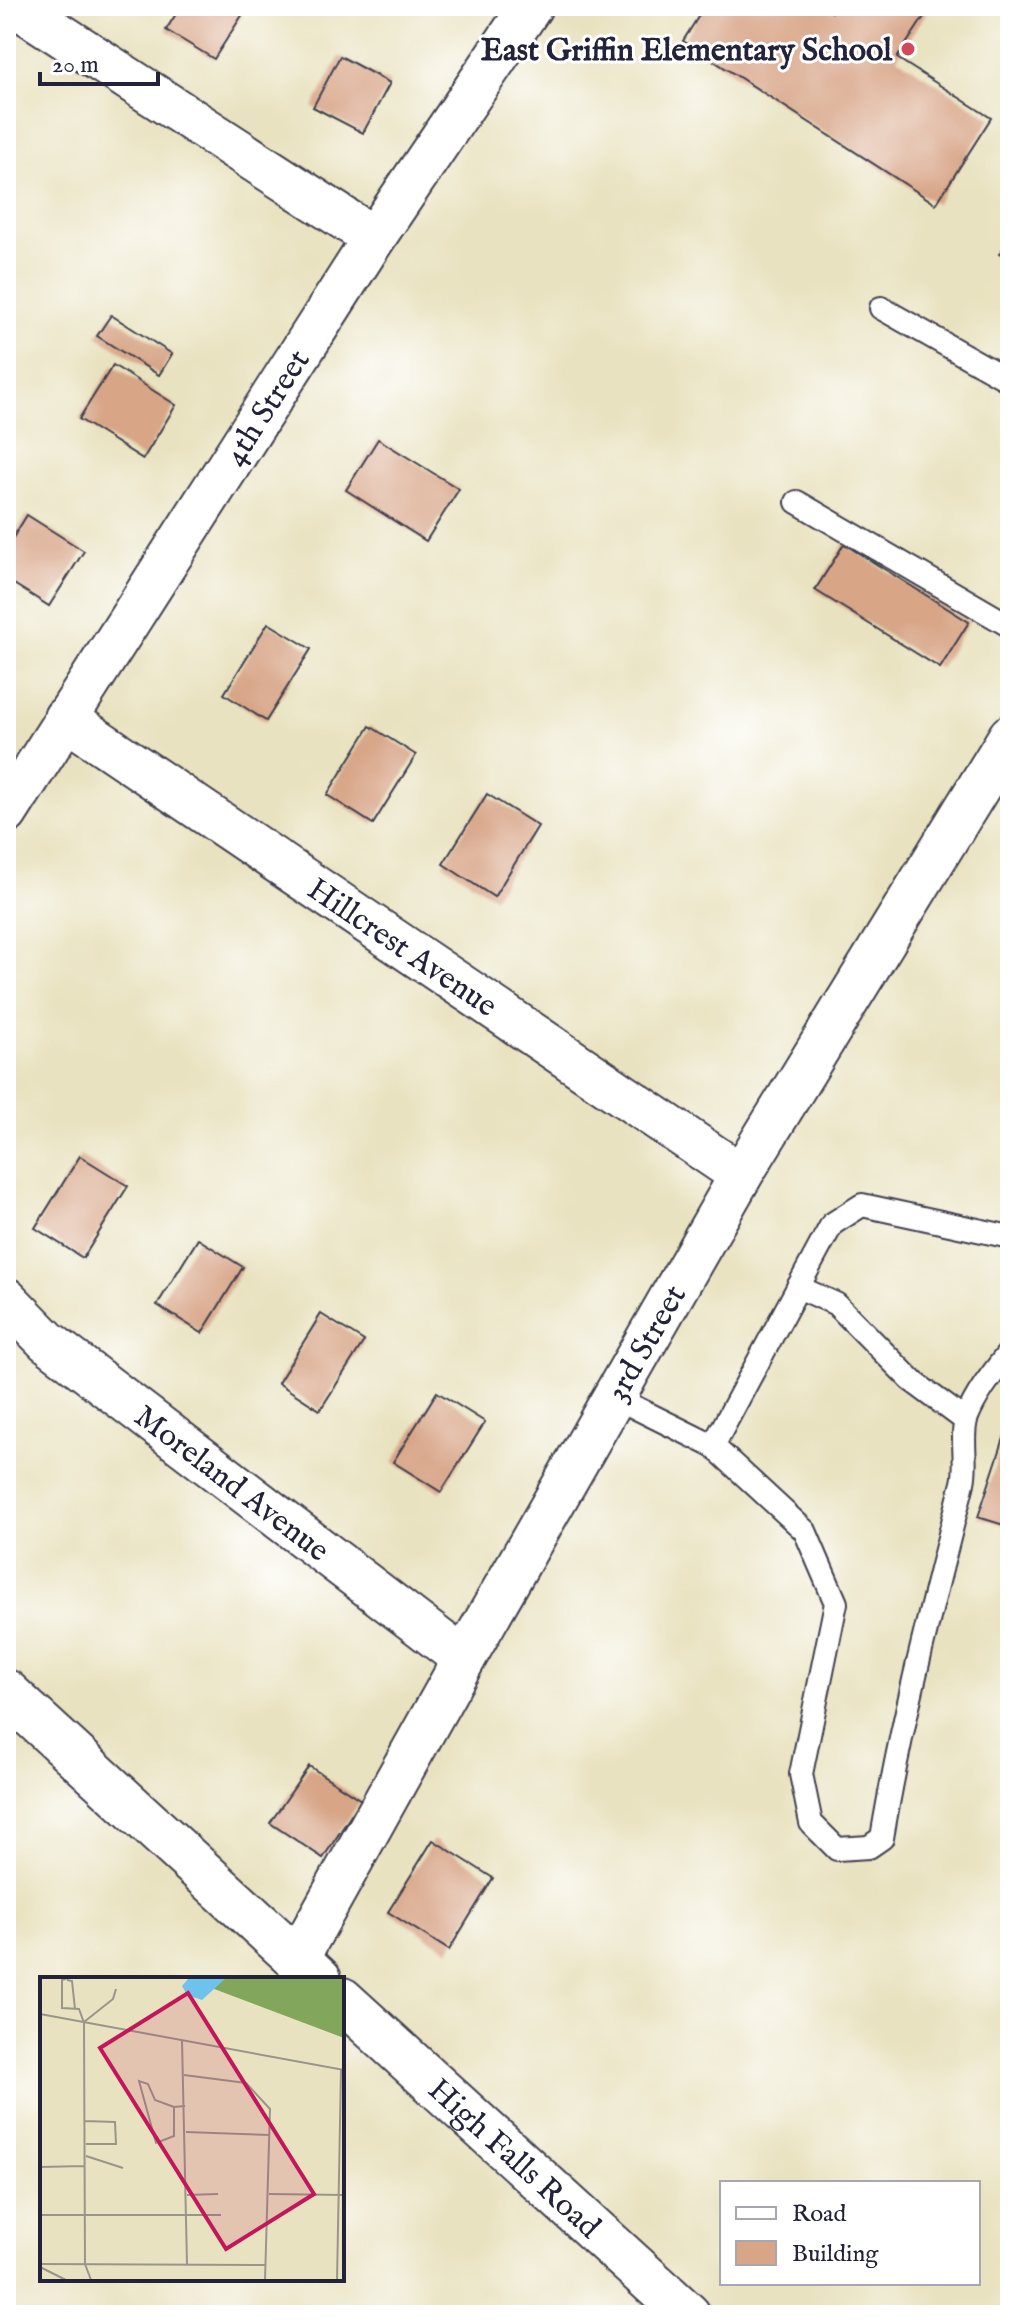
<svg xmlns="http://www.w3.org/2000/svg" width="1016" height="2321" viewBox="0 0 1016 2321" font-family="'IM FELL English',serif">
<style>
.building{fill:#d8a587}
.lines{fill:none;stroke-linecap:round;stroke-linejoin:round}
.service-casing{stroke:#403f4f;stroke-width:26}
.minor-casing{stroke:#403f4f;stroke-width:46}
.tertiary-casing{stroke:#403f4f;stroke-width:48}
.service{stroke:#fff;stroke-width:22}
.minor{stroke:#fff;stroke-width:42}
.tertiary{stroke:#fff;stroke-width:44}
.poi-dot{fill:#d1495b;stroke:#fff;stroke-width:3}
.labels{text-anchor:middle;stroke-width:6;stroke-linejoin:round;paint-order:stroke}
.poi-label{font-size:32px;font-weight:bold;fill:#22223b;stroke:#fff;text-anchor:end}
.street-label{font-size:32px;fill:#22223b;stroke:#fff}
.inset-road{fill:none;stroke:#99958b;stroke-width:2}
.view{fill:#c2185b;fill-opacity:0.15;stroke:#c2185b;stroke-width:4}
.inset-edge{fill:none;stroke:#22223b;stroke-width:4}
</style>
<rect width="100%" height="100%" fill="#fff"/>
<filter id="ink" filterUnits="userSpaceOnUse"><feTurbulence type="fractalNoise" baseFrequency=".0125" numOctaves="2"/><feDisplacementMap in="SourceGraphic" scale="16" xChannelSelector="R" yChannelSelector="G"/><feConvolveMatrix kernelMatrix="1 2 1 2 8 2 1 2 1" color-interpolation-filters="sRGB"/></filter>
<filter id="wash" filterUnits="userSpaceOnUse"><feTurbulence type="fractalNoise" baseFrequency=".006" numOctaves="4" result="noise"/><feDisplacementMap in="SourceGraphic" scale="32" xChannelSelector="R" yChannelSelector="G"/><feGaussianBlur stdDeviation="1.8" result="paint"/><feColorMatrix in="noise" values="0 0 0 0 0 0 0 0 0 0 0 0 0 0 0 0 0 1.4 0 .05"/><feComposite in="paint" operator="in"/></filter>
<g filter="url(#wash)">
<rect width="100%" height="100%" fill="#e9e2c0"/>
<g id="blocks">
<g class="building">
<polygon points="181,6 248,6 214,59 166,30"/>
<polygon points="705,6 822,6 832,12 836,6 931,6 897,58 991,118 936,204 683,41"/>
<polygon points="340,56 390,83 363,133 313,107"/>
<polygon points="1010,238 1010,261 999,254"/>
<polygon points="111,315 172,354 159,375 97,336"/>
<polygon points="113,365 176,405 143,459 79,419"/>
<polygon points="378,439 459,489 426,541 346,490"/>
<polygon points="27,515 84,551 49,606 6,579 6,549"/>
<polygon points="844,544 969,622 940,668 815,590"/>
<polygon points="268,623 311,649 266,721 224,694"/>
<polygon points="370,726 416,755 373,824 327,795"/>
<polygon points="487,794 538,826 494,897 443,864"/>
<polygon points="80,1156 128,1186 83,1258 35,1228"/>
<polygon points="198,1239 243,1267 202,1333 157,1305"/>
<polygon points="321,1314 364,1341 320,1410 278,1383"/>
<polygon points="437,1392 485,1422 441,1492 393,1462"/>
<polygon points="1009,1423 1010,1423 1010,1527 978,1517"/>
<polygon points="309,1766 361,1800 323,1858 270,1823"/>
<polygon points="433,1840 493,1878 449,1950 388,1912"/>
</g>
</g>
</g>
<g filter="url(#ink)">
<use href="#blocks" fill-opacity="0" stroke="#403f4f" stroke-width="2"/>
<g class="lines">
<defs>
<g id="service">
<polyline points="881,308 1010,381"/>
<polyline points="797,502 1010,626"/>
<polyline points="798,1287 836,1304 911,1380 965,1420"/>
<path d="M614 1397 713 1446 805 1531 836 1603 801 1774 811 1823 837 1849 869 1847 882 1838C902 1718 933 1601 963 1483 968 1462 960 1435 967 1417 977 1392 994 1372 1010 1351"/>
<polyline points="713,1446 832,1224 862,1205 1010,1237"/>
</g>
<g id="minor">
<polyline points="16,6 374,238"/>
<path id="s1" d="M65 718 741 1175"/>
<path id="s2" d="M6 813 374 238 531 6"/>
<path id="s3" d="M6 1299 47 1341 464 1659"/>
<path id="s4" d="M297 1959 464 1659 741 1175 1010 736"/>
</g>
<g id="tertiary">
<polyline points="6,1692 319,1979"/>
<path id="s5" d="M342 2000 688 2315"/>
</g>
</defs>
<use href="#service" class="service-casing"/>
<use href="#minor" class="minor-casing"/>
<use href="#tertiary" class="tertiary-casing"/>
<use href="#service" class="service"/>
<use href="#minor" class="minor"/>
<use href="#tertiary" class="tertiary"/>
</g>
</g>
<circle class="poi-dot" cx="908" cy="49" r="8"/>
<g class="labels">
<g class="poi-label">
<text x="892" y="60">East Griffin Elementary School</text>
</g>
<g class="street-label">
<text dy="11" stroke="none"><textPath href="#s2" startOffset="482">4th Street</textPath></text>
<text dy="11" stroke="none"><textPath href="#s1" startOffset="408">Hillcrest Avenue</textPath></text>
<text dy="11" stroke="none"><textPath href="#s4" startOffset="708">3rd Street</textPath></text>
<text dy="11" stroke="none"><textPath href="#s3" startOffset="292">Moreland Avenue</textPath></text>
<text dy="11" stroke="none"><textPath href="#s5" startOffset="234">High Falls Road</textPath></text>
</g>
</g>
<g transform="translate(40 1977)">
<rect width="304" height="304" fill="#e9e2c0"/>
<path d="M145 1H304V61Z" fill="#81a65c"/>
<path d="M149 1H186L162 23 147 18 142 9Z" fill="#6ec2eb"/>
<path class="inset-road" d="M28 1 22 3V31L39 32 44 46 45 287 51 303M27 3 32 4 35 32M0 37 304 93M44 45 73 22 76 12M142 64 147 287M144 98 206 106 230 132 225 303M134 130 115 123 108 107 99 104 116 166 134 159V130L145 129M45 144 75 145 76 167H46M146 155 230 158M46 179 83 191M0 190 44 189M229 217 304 218M147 218 178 217M0 238H181M0 287 226 288M0 290 26 303M297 303 301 93"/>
<path class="view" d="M148 16 274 217 186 272 60 71Z"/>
<rect width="304" height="304" class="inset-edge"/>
</g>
<rect width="1016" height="2321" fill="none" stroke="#fff" stroke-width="32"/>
<rect x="720" y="2181" width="260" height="104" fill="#ffffff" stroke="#a7a7b1" stroke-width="2"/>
<rect x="736" y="2207" width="40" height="12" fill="#ffffff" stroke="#a7a7b1" stroke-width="2"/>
<text x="792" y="2221" font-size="24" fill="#22223b">Road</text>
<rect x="736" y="2241" width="40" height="24" fill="#d8a587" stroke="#a7a7b1" stroke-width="2"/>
<text x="792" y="2261" font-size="24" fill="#22223b">Building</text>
<path d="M40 72v12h118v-12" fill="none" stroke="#22223b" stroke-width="4"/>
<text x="52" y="72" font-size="24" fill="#22223b" stroke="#ffffff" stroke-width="6" paint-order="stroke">20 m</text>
</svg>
